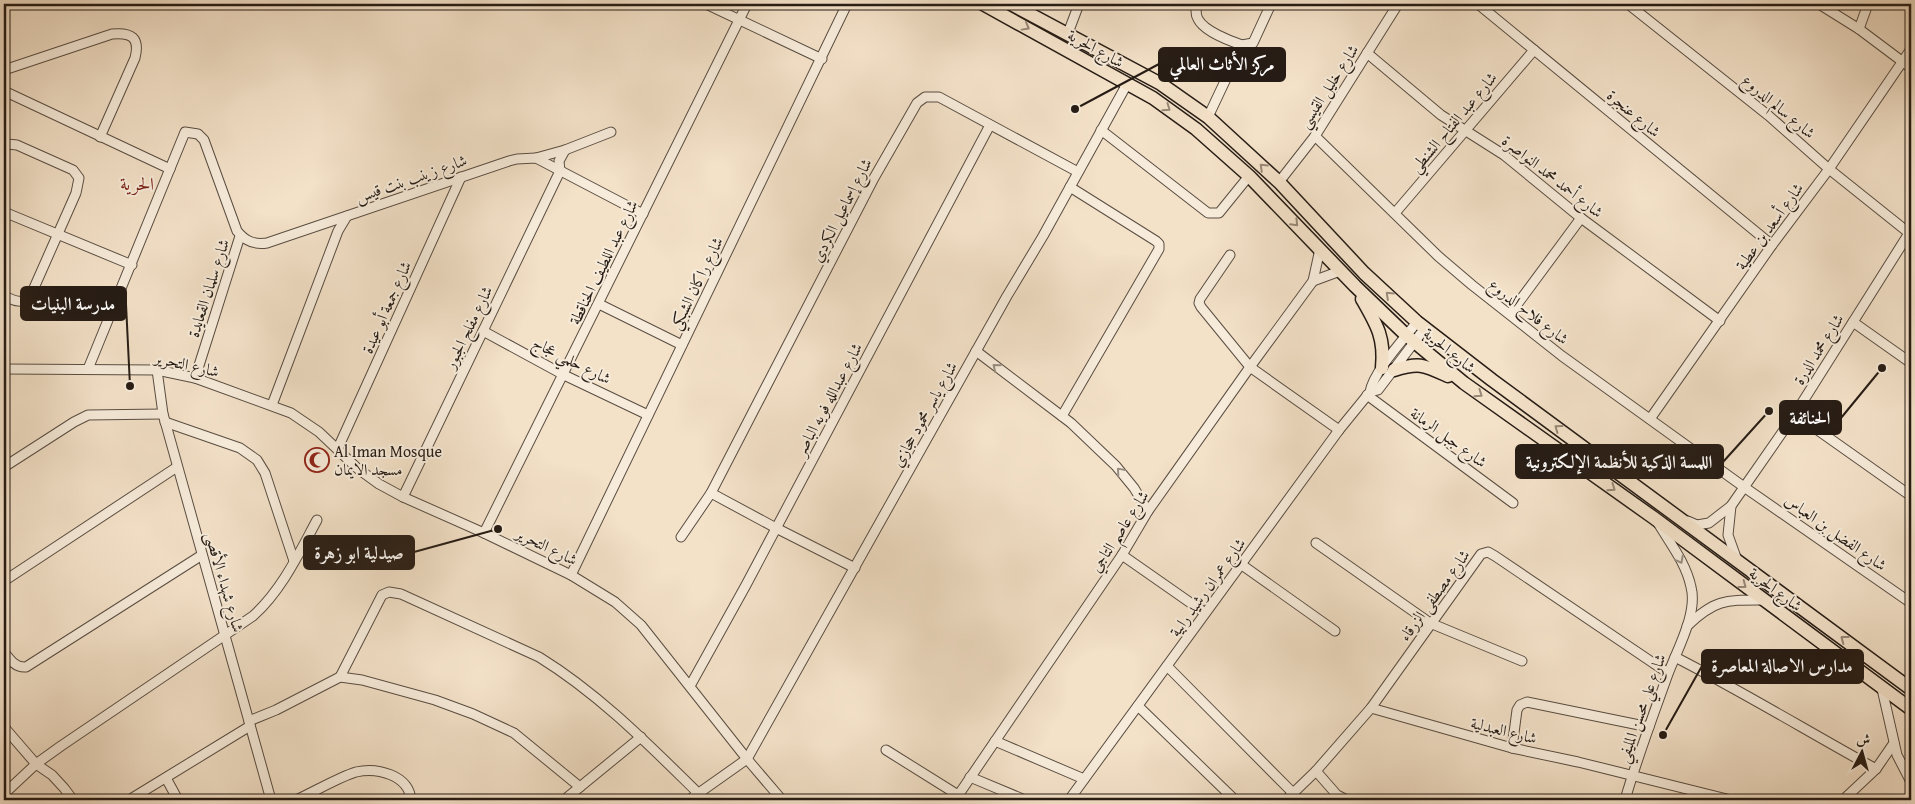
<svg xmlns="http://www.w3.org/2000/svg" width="1915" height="804" viewBox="0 0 1915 804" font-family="'Gentium Book Plus',Amiri,serif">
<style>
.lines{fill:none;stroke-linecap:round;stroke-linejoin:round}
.minor-casing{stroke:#594d42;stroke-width:11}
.highway-casing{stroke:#261c15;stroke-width:15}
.minor{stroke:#f7ecdb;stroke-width:9}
.highway{stroke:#f3e1c8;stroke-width:12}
.oneway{stroke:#978877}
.oneway2{stroke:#998e82}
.labels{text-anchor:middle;stroke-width:4;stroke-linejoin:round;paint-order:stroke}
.street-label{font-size:16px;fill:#261c15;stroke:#f7ecdb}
.poi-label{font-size:16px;fill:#261c15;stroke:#f7ecdb;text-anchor:start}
.neighbourhood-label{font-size:18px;fill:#7a1f14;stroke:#f7ecdb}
.leader{fill:none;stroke:#261c15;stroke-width:2}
.callout-dot{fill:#261c15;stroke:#f7ecdb;stroke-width:2}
.callout{fill:#261c15;stroke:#261c15;stroke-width:2}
.callout-label{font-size:18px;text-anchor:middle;font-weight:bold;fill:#fff}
</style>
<rect width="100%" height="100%" fill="#f3e1c8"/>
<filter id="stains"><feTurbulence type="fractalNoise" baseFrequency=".004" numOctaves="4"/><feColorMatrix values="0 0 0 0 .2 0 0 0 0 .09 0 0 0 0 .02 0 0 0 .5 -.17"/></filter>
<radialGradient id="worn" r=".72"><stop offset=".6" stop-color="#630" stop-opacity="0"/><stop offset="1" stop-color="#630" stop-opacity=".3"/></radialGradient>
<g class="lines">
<defs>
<g id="minor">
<polyline points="706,4 822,59"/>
<path d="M1197 4C1196 9 1195 14 1198 19 1204 31 1230 41 1242 45L1253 43 1271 4"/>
<polyline points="1478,4 1772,245"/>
<polyline points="1628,4 1769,116 1829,169 1909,233"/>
<polyline points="1819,4 1859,29 1911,68"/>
<polyline points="1859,29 1868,4"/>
<polyline points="1068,33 1079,4"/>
<polyline points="1367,53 1441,115 1504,155 1581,218 1720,321"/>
<path d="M4 70 112 34C132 32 140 38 135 58L100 137"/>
<polyline points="4,91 170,169"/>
<polyline points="1208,117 1242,45"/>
<polyline points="1101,130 1208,213 1219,213 1249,176"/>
<polyline points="1315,136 1438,256 1472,285 1562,356 1744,487 1911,603"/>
<path d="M4 147 7 144 17 145 73 170 79 178 76 193 30 297C22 305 13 300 4 296"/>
<polyline points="536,158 565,150 611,132"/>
<polyline points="1279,182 1315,136 1398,4"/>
<polyline points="4,212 132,265"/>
<polyline points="1395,213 1534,50"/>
<polyline points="1230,255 1200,299 1199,303 1201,307 1250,367 1339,430"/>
<polyline points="1313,281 1340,271"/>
<polyline points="599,304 682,345"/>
<polyline points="1510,314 1581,218"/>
<polyline points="1853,322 1911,363"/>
<polyline points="483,331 564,375 648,415"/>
<polyline points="976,351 1071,423 1116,466 1134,488 1148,511"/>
<polyline points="4,369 157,370 195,378 291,413 319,432 357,468 379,484 403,497 484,533 571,575 615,602 641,625 747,759 782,800"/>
<path d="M88 369 185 132 198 134 204 140 237 231C245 241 254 245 267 243L509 161 517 159 536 158 643 214"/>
<polyline points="157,370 163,414 271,800"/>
<polyline points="195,378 240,236"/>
<polyline points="1370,392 1378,390 1425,328"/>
<polyline points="1367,395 1513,503"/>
<polyline points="272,405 338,231 347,216"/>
<polyline points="1795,414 1911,496"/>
<polyline points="1062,416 1159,249 1159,244 1156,241 1070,187"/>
<polyline points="1650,419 1772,245 1829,169 1911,49"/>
<polyline points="165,422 240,448 257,460 265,473 294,561"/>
<polyline points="338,448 461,177"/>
<polyline points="4,467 74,422 88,415 163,414"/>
<polyline points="711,493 776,528 855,568"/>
<polyline points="403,497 560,171 559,161 565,150"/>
<polyline points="1731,506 1728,535 1737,560"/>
<polyline points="1688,521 1697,525 1709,523 1731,506 1795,414 1911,230"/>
<polyline points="484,533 747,4"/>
<polyline points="681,537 711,493 874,178 917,103 925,97 939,97 1078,172"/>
<polyline points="1316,543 1430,623 1522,661"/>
<polyline points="1122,555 1205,613"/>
<polyline points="1242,565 1335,631"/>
<polyline points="571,575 847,4"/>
<polyline points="4,581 177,467"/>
<path d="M1687 626C1715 599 1726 600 1763 600"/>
<path d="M4 652C10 660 16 668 26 667L202 555"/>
<path d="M1675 657C1743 692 1809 732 1876 769"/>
<polyline points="1167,666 1293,793"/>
<path d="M340 677 382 595 389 592 401 594 539 657C599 694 648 744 698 793"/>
<polyline points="690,686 746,585 990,125"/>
<polyline points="1882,689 1897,755 1911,782"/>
<polyline points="1138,706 1235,800"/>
<polyline points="1371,708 1512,748 1578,762 1731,800"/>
<polyline points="249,721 276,710 340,677 362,680 435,700 473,714 514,733 580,787"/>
<polyline points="4,727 36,764 52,775 64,788 73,800"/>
<polyline points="995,741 1084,779"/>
<polyline points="1512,748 1517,710 1520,705 1527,702 1649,727"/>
<polyline points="886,750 958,795"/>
<polyline points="1316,771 1337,795 1347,800"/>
<polyline points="970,777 1025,800"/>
<polyline points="166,778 178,800"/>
<path d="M4 794 36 764 61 746 253 616C282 590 299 553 317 520"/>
<polyline points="129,800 250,726"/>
<path d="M296 800C312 793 339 777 356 772 377 767 409 775 411 800"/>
<polyline points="564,800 641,737"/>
<polyline points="689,800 747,759 1007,296 1043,236 1127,84"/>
<polyline points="955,800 1122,555 1148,511 1250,367 1313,281 1320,249"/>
<path d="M1069 800 1339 430 1370 392C1373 372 1404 339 1417 322"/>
<polyline points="1286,800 1316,771 1371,708 1481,554 1488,552 1495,556 1668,673"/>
<path d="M1625 800C1637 758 1653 716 1668 674 1677 650 1698 613 1691 587 1686 563 1670 543 1658 523"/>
<polyline points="1843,800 1876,769 1894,743"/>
</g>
<g id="highway">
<polyline points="983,4 1153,98 1196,129 1249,176 1355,286 1406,335 1464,383 1654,518 1911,709"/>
<polyline points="1011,4 1161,84 1208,117 1279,182 1364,273 1417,322 1492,380 1911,689"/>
<path d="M1362 299C1377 325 1385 338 1382 368"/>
<path d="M1394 370C1420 362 1424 365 1448 376"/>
</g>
</defs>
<use href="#minor" class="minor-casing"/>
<use href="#highway" class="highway-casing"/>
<use href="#minor" class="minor"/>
<use href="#highway" class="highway"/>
</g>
<defs><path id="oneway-chevron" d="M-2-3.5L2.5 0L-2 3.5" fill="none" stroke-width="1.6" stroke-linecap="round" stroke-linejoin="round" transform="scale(1.25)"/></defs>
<g class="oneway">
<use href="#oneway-chevron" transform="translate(1026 27) rotate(29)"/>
<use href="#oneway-chevron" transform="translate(1167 108) rotate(35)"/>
<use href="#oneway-chevron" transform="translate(1263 167) rotate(-136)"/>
<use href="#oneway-chevron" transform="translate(1295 223) rotate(46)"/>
<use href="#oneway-chevron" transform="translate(1389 295) rotate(-137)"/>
<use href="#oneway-chevron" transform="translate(1479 394) rotate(35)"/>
<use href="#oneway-chevron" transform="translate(1558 428) rotate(-144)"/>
<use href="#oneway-chevron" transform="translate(1612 488) rotate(35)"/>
<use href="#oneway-chevron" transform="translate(1743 585) rotate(37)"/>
<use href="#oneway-chevron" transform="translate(1844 639) rotate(-143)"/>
</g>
<g class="oneway2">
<use href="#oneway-chevron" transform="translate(996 367) rotate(-141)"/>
<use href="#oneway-chevron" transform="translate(1120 471) rotate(-131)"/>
<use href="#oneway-chevron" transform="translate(1680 560) rotate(62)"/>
</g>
<defs>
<symbol id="mosque-ring" viewBox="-11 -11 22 22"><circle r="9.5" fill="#f7ecdb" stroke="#8f2418" stroke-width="1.5"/><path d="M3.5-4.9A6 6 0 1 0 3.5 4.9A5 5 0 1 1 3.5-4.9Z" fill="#8f2418"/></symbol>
</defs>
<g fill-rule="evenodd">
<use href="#mosque-ring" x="303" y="446" width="28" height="28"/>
</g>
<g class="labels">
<g class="street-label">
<text transform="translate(1096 48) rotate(29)" y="6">شارع الحرية</text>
<text transform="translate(1328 86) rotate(-57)" y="6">شارع خليل القيسي</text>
<text transform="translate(1779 106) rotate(40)" y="6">شارع سالم الدروع</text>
<text transform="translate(1634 113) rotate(40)" y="6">شارع عنجرة</text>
<text transform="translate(1453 122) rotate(-50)" y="6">شارع عبد الفتاح الشنطي</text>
<text transform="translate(1553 176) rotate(38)" y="6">شارع أحمد محمد النواصرة</text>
<text transform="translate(411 178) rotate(-19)" y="6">شارع زينب بنت قيس</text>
<text transform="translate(841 210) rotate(-63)" y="6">شارع إسماعيل الكردي</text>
<text transform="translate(1769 226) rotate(-54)" y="6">شارع أسعد بن عطية</text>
<text transform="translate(603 262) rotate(-64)" y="6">شارع عبد اللطيف الحناقطة</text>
<text transform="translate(696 283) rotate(-64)" y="6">شارع راكان الشبكي</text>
<text transform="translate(208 288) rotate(-72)" y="6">شارع سلمان القعايدة</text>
<text transform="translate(386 307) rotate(-66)" y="6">شارع جمعة أبو عيدة</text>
<text transform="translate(1529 311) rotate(38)" y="6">شارع فلاح الدروع</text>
<text transform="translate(468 327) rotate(-64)" y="6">شارع مفلح الجبور</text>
<text transform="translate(1818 349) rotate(-58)" y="6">شارع محمد الدرة</text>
<text transform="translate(1450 350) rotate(39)" y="6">شارع الحرية</text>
<text transform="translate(572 360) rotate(27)" y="6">شارع حلمي عجاج</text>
<text transform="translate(187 364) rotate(13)" y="6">شارع التحرير</text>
<text transform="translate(828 399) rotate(-62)" y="6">شارع عبدالله فويه الباصر</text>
<text transform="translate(924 414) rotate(-61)" y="6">شارع ياسر محمود حجازي</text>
<text transform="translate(1449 437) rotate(36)" y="6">شارع جبل الرمانة</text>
<text transform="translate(1119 531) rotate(-57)" y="6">شارع عاصم التاجي</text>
<text transform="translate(1836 532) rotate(35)" y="6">شارع الفضل بن العباس</text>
<text transform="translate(547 546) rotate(26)" y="6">شارع التحرير</text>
<text transform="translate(225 582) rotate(74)" y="6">شارع شهداء الأقصى</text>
<text transform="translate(1207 587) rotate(-54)" y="6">شارع عمران رشيد رابية</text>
<text transform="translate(1776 589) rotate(37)" y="6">شارع الحرية</text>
<text transform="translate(1434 595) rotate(-54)" y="6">شارع مصطفى الزرقاء</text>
<text transform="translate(1641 708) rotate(-70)" y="6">شارع علي محسن المليفي</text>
<text transform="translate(1504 730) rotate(14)" y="6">شارع العبدلية</text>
</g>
<g class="poi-label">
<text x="334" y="457">Al Iman Mosque<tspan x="334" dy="18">مسجد الايمان</tspan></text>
</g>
<g class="neighbourhood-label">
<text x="137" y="190">الحرية</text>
</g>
</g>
<path class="leader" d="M1075 109L1159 64M130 386L126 304M1882 368L1841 418M1769 411L1723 462M498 529L414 552M1663 735L1702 666"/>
<g class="callout-dot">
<circle cx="1075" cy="109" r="5"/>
<circle cx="130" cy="386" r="5"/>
<circle cx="1882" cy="368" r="5"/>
<circle cx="1769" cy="411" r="5"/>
<circle cx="498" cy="529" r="5"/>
<circle cx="1663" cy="735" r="5"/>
</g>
<g class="callout">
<rect x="1159" y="48" width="126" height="33" rx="5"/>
<rect x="21" y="287" width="105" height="33" rx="5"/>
<rect x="1780" y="401" width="61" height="33" rx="5"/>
<rect x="1516" y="445" width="207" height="33" rx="5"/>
<rect x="304" y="536" width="110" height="33" rx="5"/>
<rect x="1702" y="650" width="161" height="33" rx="5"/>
</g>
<g class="callout-label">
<text x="1222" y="70">مركز الأثاث العالمي</text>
<text x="73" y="310">مدرسة البنيات</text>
<text x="1810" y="424">الحنائفة</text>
<text x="1619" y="468">اللمسة الذكية للأنظمة الإلكترونية</text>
<text x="359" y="559">صيدلية ابو زهرة</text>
<text x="1782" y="672">مدارس الاصالة المعاصرة</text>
</g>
<rect width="1915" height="804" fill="none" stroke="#f3e1c8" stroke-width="20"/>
<rect x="5" y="5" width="1905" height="794" fill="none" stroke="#261c15" stroke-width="2.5"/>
<rect x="10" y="10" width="1895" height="784" fill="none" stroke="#261c15"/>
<g transform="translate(1862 752) rotate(6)" stroke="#f7ecdb" stroke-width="4" paint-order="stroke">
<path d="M0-4L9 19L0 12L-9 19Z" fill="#261c15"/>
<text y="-8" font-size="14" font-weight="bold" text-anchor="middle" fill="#261c15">ش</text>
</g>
<rect width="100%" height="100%" filter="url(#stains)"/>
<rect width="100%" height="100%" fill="url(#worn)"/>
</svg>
